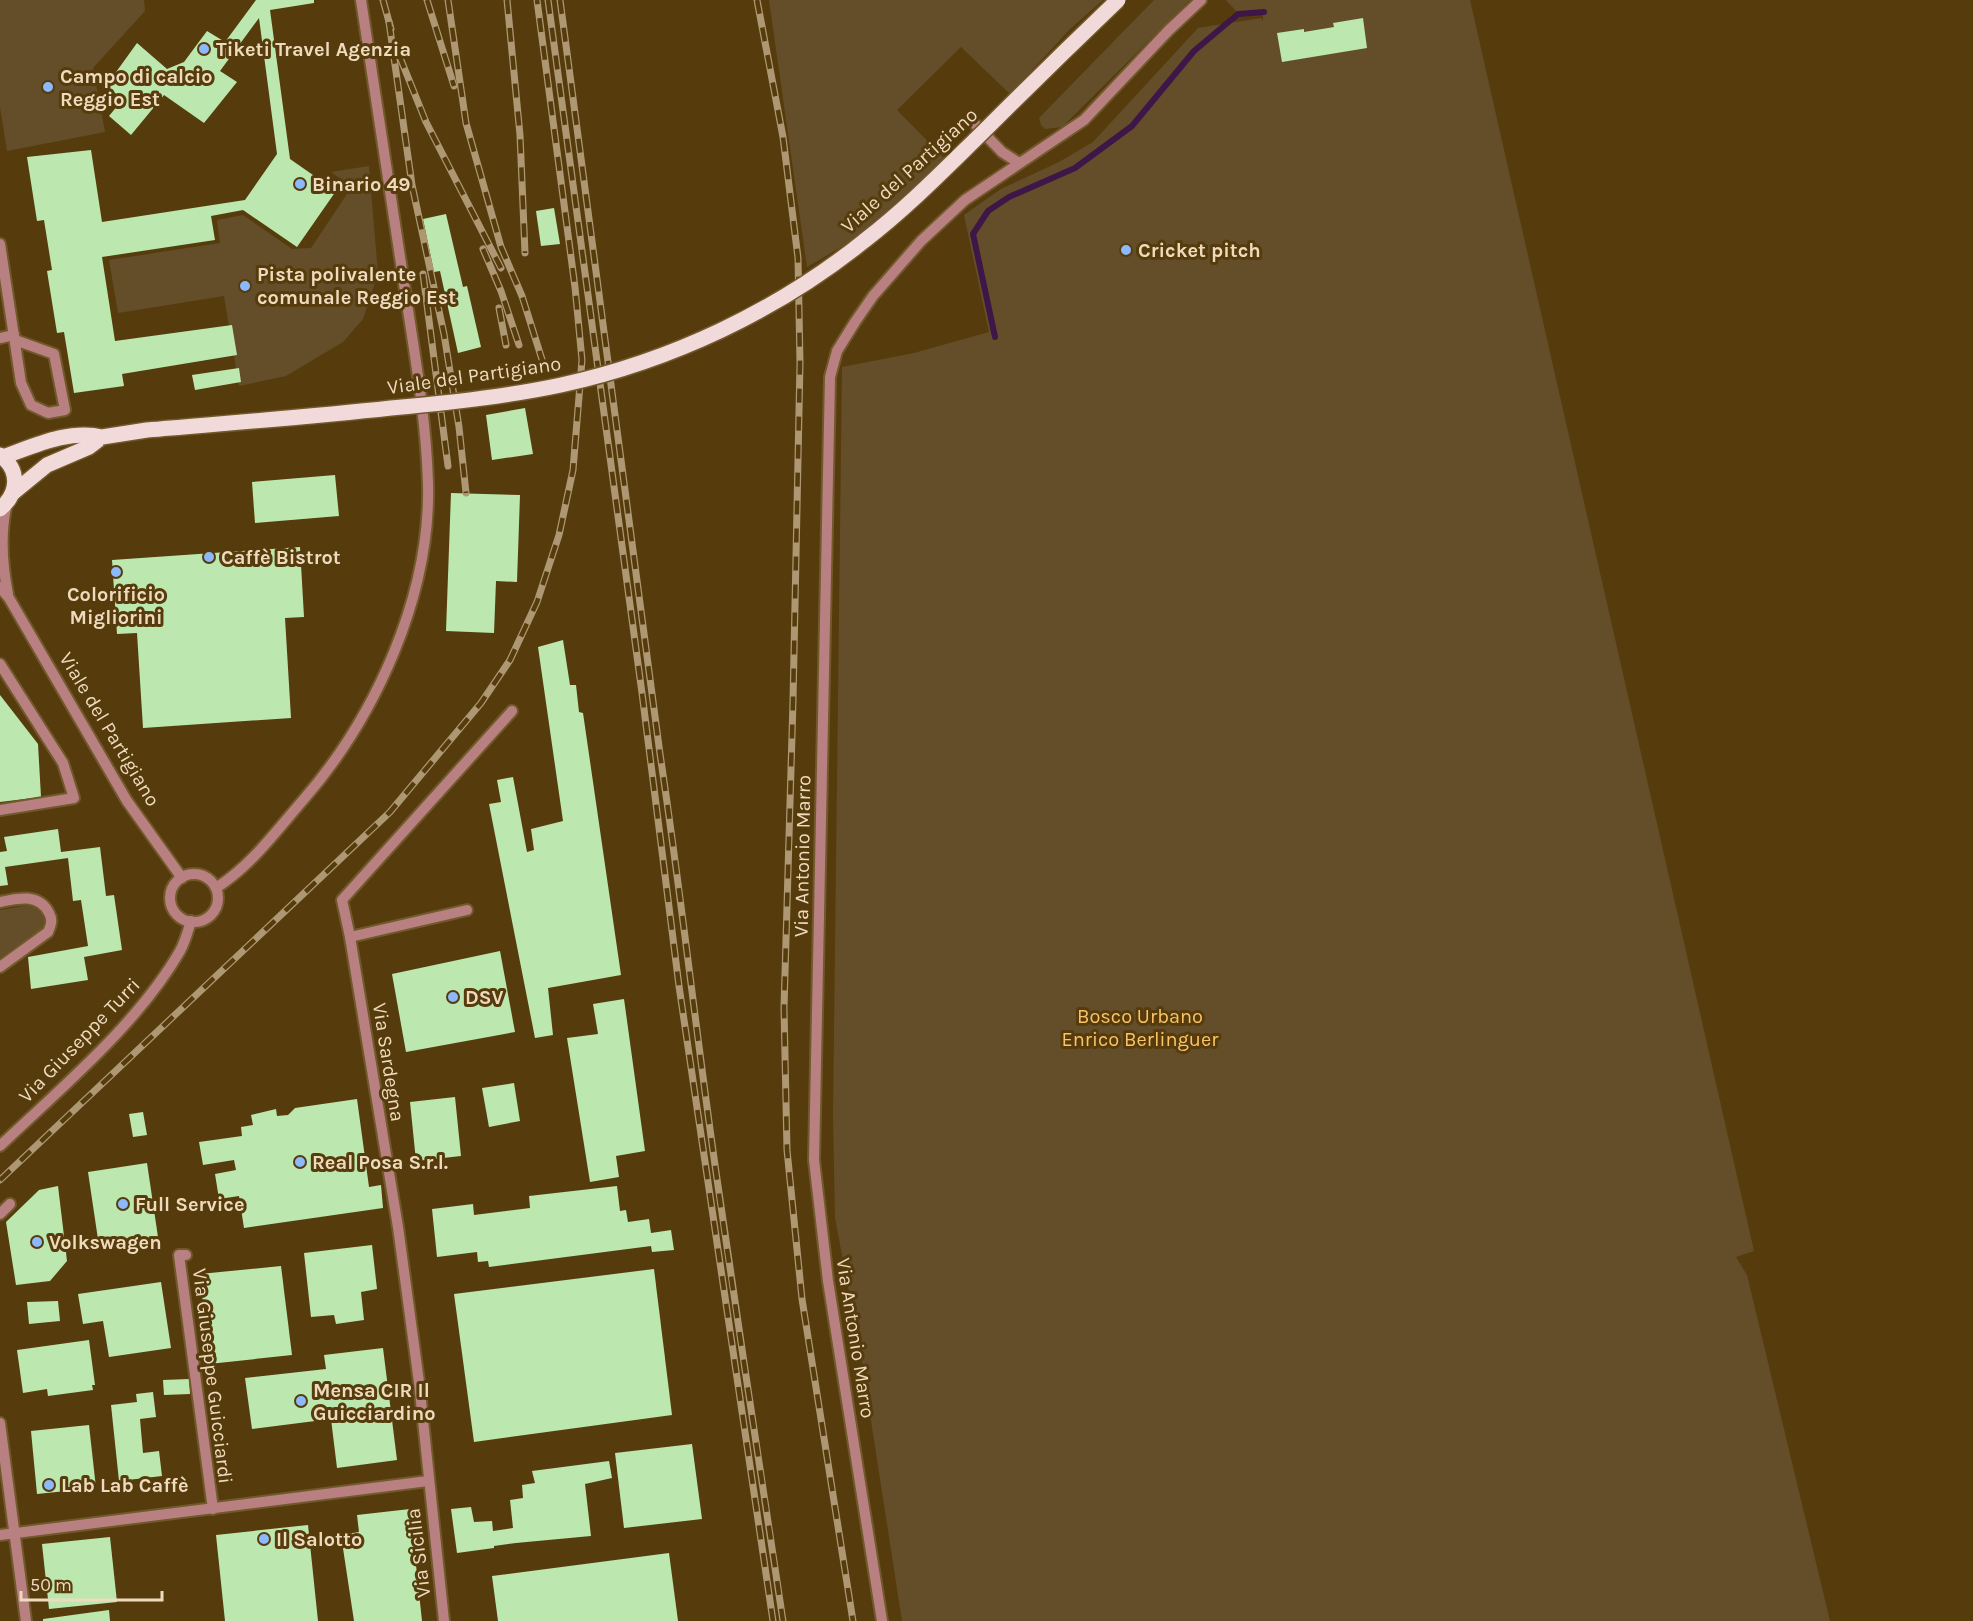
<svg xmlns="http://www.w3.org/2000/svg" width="1973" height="1621" viewBox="0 0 1973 1621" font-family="Karla,sans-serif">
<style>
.green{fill:#644e2a}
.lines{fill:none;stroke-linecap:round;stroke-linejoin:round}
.stream{stroke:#3e1648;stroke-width:6}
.building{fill:#bce8af}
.minor-casing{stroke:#71592c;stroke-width:14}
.major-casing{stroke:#71592c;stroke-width:18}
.minor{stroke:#b98081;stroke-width:10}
.major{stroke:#f2dada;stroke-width:15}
.rail-casing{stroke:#ae9874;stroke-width:7}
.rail{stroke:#563c0c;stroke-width:4.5;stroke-dasharray:14;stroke-linecap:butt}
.major-bridge-casing{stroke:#71592c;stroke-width:18;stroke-linecap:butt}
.major-bridge{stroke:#f2dada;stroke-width:15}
.poi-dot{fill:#8cb9fc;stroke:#563c0c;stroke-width:2}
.labels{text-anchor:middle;stroke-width:6;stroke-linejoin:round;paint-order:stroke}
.poi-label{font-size:20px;font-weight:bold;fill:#eedbbe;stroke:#563c0c;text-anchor:start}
.street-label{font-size:20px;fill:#eedbbe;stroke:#563c0c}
.park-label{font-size:20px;fill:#fac367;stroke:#563c0c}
</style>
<rect width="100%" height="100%" fill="#563c0c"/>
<g class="green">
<polygon points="0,0 144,0 145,11 93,68 105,132 7,151 0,107"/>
<polygon points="769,0 1103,0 1070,29 1010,94 961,47 897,110 945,159 860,236 807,267"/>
<polygon points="1154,0 1190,0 1062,127 1045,129 1041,125 1039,118"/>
<polygon points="1226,0 1470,0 1754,1251 1736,1257 1747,1275 1830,1621 902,1621 861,1356 835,1218 833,1115 842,367 914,353 989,332 964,215 1001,189 1059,162 1093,142 1198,28 1261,18 1263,21 1263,12 1237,12"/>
<polygon points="369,166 378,274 363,319 343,342 286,376 239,386 224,296 118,313 109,260 220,243 217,220 243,215 292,249 311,248 347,194 345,182 331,172"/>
<path d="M29 905C40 909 48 916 42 928L0 958V910Z"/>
</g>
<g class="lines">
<polyline class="stream" points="995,337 973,234 988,211 1009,197 1075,168 1132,126 1194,51 1238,14 1264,12"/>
</g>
<g class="building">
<polygon points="256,0 314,0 314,3 270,10 290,159 336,191 297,247 243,210 211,216 215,240 102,257 115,341 232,325 237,355 122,374 124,386 74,393 64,332 57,333 47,271 52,270 44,220 37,221 27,157 91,150 102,222 245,200 277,154 259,18 220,71 237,82 204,123 164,95 131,135 109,116 123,99 106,86 137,43 167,69 184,62 207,31 225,42"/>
<polygon points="1363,18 1367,48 1282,62 1277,33 1304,29 1304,32 1334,27 1333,23"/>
<polygon points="554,208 560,244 541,246 536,211"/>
<polygon points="446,214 463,287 467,286 481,347 458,353 440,271 434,272 423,219"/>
<polygon points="239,368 241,382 195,390 192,375"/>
<polygon points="525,408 533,454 492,460 486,415"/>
<polygon points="335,475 339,516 255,523 252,482"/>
<polygon points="451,493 520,495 517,582 496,581 494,633 446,631"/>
<polygon points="300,547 304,617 285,618 291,718 143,728 137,633 117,634 112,560"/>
<polygon points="563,640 570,685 576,685 579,712 583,713 621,975 548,988 553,1035 535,1038 489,804 501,802 497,780 513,777 527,852 534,850 531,829 563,821 538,647"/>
<polygon points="0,695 38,744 41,797 0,802"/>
<polygon points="58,829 61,852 100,847 106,896 114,895 122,950 84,957 88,980 31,989 28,957 88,946 81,900 73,901 68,858 5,867 8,885 0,886 0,852 7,851 4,837"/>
<polygon points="500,951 515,1032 406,1052 392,974"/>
<polygon points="624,999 645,1151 616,1156 619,1177 590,1182 567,1038 598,1034 593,1004"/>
<polygon points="514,1083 520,1121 489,1127 482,1088"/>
<polygon points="455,1097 461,1156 416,1161 410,1102"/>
<polygon points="357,1099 369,1187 381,1185 383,1208 244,1228 239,1196 219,1199 215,1174 236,1170 234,1160 203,1165 199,1142 242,1136 241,1127 253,1125 251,1115 276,1109 277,1116 288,1115 295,1108"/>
<polygon points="143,1112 147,1135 133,1137 129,1114"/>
<polygon points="147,1163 158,1237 99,1246 88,1172"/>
<polygon points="58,1186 67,1261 50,1281 16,1285 6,1222 39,1190"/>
<polygon points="617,1186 620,1211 626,1210 628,1222 649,1219 651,1233 671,1230 674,1250 652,1252 651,1246 489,1267 488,1261 478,1262 477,1252 437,1257 432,1209 473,1204 474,1215 530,1208 529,1196"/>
<polygon points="372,1245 377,1289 361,1292 364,1320 336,1324 334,1315 311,1317 304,1253"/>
<polygon points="281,1266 292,1355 209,1364 200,1274"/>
<polygon points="654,1269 672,1415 474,1442 454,1294"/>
<polygon points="161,1282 171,1348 109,1357 103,1321 83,1324 78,1294"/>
<polygon points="58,1301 60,1321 29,1324 27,1302"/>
<polygon points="89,1340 95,1385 92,1385 93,1390 48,1396 47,1389 23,1393 17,1350"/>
<polygon points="383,1348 397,1460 337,1468 331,1419 252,1429 245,1378 326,1369 324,1355"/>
<polygon points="189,1379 190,1394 164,1395 163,1380"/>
<polygon points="153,1392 156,1417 140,1419 143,1453 159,1451 162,1476 119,1481 111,1405 137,1402 136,1394"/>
<polygon points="89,1425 96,1488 37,1494 31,1431"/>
<polygon points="692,1444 702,1519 624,1528 615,1453"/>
<polygon points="609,1461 612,1478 585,1484 591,1536 516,1543 494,1546 494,1548 457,1553 451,1509 471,1507 474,1522 492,1521 493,1531 513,1528 510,1500 523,1498 522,1485 535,1483 532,1471"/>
<polygon points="410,1509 422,1621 354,1621 341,1535 359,1532 357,1515"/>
<polygon points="308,1525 318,1621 225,1621 216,1535"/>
<polygon points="110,1537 117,1602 49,1609 42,1544"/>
<polygon points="669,1553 678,1621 498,1621 492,1576"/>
<polygon points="109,1610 110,1621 43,1621 43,1619"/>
</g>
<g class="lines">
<defs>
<g id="minor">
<polyline points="971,120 1002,152 1019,163"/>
<polyline points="0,244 21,383 31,405 48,413 65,410 54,354 15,340"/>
<polyline points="0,338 14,335"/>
<path d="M7 503C0 533 2 564 8 594"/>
<polyline points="0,587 9,598 127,801 182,878"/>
<polyline points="0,664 63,763 74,798 0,810"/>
<circle cx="194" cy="898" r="24"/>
<path d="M216 888C251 866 277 830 304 799 376 716 431 595 428 483 426 414 413 345 403 277 389 184 375 92 361 0"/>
<path d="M0 902C18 898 39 893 49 913 53 920 51 925 48 932L0 967"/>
<polyline points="350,937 467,910"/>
<path d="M0 1146C61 1088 138 1024 180 951 185 942 188 931 191 921"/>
<polyline points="0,1214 10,1204"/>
<polyline points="186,1255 179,1255 213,1509"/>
<polyline points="0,1423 26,1621"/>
<polyline points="0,1535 428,1481"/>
<polyline points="444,1621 419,1382 398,1227 350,937 342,900 512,711"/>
<polyline points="882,1621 828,1281 814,1160 830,377 837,351 855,322 873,296 921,241 965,200 1084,120 1169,30 1201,0"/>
</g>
<g id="major">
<path d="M0 455C20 470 19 493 0 509"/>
<path d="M3 457C34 446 69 429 102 437"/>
<polyline points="14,492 47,465 89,447 102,437"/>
</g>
</defs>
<use href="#minor" class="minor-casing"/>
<use href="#major" class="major-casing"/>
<use href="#minor" class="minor"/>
<use href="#major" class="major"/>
<defs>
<g id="rail">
<polyline points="383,0 391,29"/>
<polyline points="427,0 454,86"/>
<polyline points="448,0 466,123 501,247 522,296 545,369"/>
<polyline points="507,0 520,135 525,253"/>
<polyline points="548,0 642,693 679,986 773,1621"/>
<path d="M560 0 660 754C681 893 696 1033 716 1172 737 1322 761 1471 783 1621"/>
<polyline points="757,0 783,137 798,258 800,363 793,701 784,1008 787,1150 802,1299 853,1621"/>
<polyline points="389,22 412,185 444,334 459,427 466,493"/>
<polyline points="399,55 426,122 501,268"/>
<polyline points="483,249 501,291 519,345"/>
<polyline points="423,274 448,466"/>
<polyline points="499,308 506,345"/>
<polyline points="0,1180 390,812 481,703 510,660 537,602 559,535 573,470 582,360 575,287 537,0"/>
</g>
</defs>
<use href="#rail" class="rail-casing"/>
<use href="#rail" class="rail"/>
<defs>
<path id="major-bridge" d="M102 437 147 430C229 423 310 417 391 408 448 403 505 397 561 385 671 361 777 311 864 241 907 208 944 170 983 132 1027 88 1072 44 1118 0"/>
</defs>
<use href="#major-bridge" class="major-bridge-casing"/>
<use href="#major-bridge" class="major-bridge"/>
</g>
<g class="poi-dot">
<circle cx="204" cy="49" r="6"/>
<circle cx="48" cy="87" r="6"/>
<circle cx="300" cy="184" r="6"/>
<circle cx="1126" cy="250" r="6"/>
<circle cx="245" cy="286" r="6"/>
<circle cx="209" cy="557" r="6"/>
<circle cx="116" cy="572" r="6"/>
<circle cx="453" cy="997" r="6"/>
<circle cx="300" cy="1162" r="6"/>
<circle cx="123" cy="1204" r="6"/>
<circle cx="37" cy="1242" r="6"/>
<circle cx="301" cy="1401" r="6"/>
<circle cx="49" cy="1485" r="6"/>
<circle cx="264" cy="1539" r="6"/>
</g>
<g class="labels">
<g class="poi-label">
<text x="216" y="56">Tiketi Travel Agenzia</text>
<text x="60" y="83">Campo di calcio<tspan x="60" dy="23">Reggio Est</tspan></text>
<text x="312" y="191">Binario 49</text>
<text x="1138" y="257">Cricket pitch</text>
<text x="257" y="281">Pista polivalente<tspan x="257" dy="23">comunale Reggio Est</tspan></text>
<text x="221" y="564">Caffè Bistrot</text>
<text x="116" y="601" text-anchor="middle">Colorificio<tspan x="116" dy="23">Migliorini</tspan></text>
<text x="465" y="1004">DSV</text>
<text x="312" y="1169">Real Posa S.r.l.</text>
<text x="135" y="1211">Full Service</text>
<text x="49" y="1249">Volkswagen</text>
<text x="313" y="1397">Mensa CIR Il<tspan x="313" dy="23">Guicciardino</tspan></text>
<text x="61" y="1492">Lab Lab Caffè</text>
<text x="276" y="1546">Il Salotto</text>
</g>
<g class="street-label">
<text transform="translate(909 170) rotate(-42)" y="7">Viale del Partigiano</text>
<text transform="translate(474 375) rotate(-8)" y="7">Viale del Partigiano</text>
<text transform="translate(110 729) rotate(59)" y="7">Viale del Partigiano</text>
<text transform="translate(802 856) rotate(-89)" y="7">Via Antonio Marro</text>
<text transform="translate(79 1040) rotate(-46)" y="7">Via Giuseppe Turri</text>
<text transform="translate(389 1062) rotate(81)" y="7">Via Sardegna</text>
<text transform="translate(856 1338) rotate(81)" y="7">Via Antonio Marro</text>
<text transform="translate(213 1376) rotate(83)" y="7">Via Giuseppe Guicciardi</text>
<text transform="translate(418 1553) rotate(-97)" y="7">Via Sicilia</text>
</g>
<g class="park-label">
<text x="1140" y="1023">Bosco Urbano<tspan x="1140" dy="23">Enrico Berlinguer</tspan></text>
</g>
</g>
<path d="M21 1591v9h141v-9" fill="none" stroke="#eedbbe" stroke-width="3"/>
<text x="30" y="1591" font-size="18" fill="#eedbbe" stroke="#563c0c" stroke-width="4.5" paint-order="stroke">50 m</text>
</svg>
